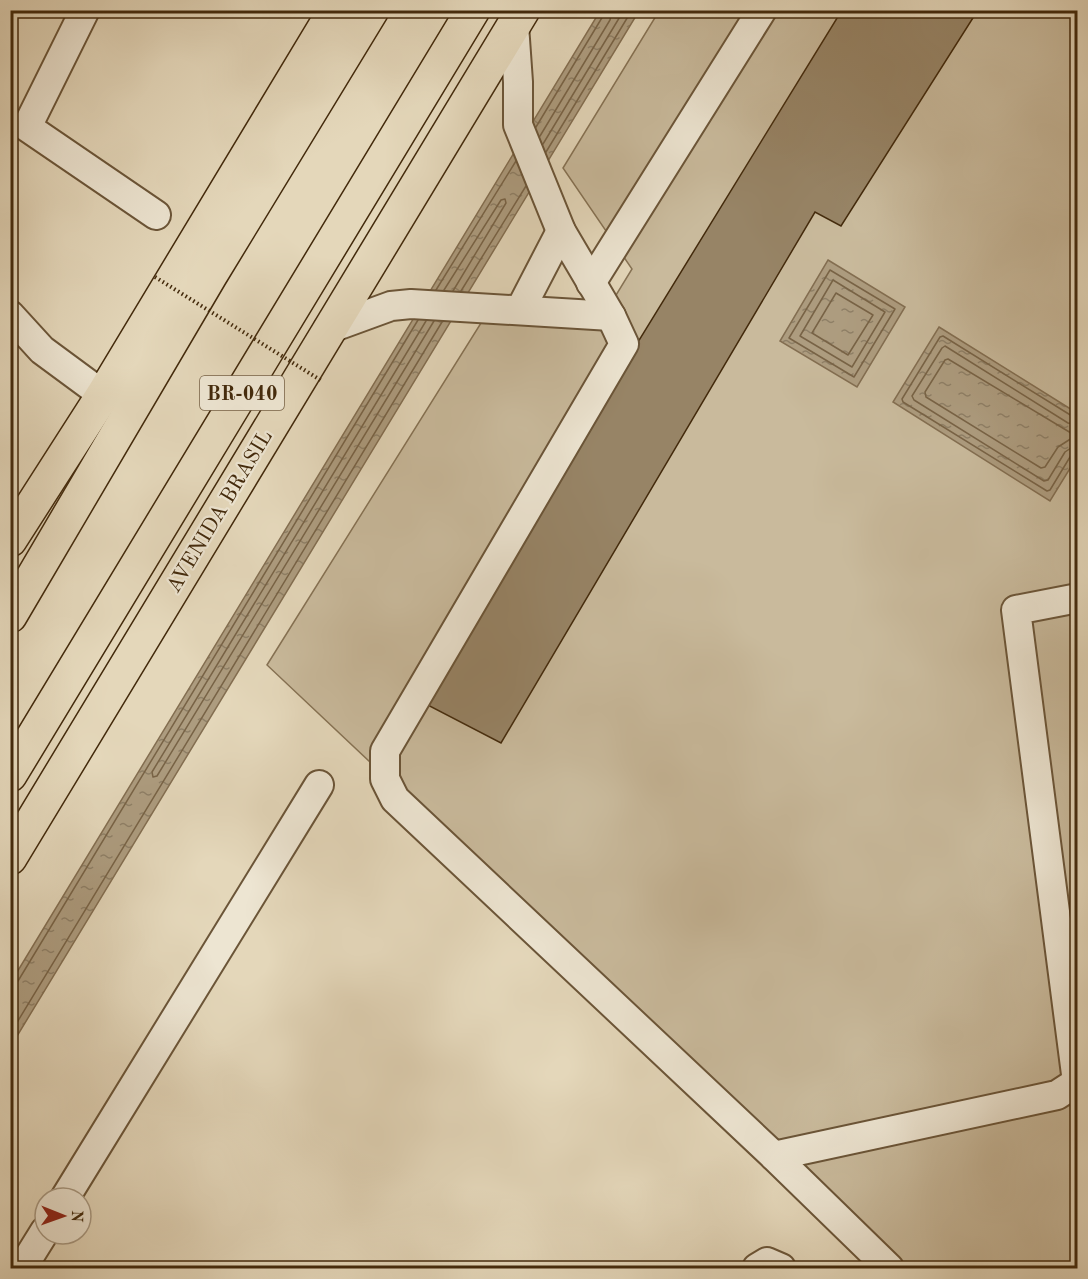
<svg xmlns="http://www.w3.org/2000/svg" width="1088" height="1279" viewBox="0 0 1088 1279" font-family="'Old Standard TT',serif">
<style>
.grass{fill:#c9ba9c;stroke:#867254;stroke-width:1.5}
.water{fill:url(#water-ripples);stroke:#836e51;stroke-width:1.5}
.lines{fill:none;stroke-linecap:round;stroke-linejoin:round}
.shore{stroke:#786346;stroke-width:1.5}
.building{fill:#978466;stroke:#432a0c;stroke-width:1.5}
.minor-casing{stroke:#6b5538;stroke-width:32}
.highway-casing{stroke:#432a0c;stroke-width:36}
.minor{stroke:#ede5d2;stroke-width:28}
.highway{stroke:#e4d7ba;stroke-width:33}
.path-bridge{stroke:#432a0c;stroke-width:4;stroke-dasharray:1.5 3;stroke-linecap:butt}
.labels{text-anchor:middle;stroke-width:4.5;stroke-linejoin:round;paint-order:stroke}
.shield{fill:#ede5d2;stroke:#766247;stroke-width:1.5}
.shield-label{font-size:20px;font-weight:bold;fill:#432a0c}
.street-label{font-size:21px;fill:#432a0c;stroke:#ede5d2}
</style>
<defs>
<pattern id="water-ripples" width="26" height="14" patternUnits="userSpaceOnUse" patternTransform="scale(1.5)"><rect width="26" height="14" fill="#ad9c7f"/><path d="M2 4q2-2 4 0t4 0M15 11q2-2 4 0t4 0" fill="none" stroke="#8e7f66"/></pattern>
</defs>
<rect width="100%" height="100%" fill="#e4d7ba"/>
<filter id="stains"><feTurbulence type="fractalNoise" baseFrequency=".00333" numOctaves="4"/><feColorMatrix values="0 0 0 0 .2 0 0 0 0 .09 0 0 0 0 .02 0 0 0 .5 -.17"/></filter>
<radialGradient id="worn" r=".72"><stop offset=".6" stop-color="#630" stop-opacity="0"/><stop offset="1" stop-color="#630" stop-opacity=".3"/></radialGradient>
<polygon class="grass" points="659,11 1077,11 1077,1268 907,1268 267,665 481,323 599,323 632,269 563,168"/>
<g class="water">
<polygon points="600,11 639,11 11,1046 11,982"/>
<polygon points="828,260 905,307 857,387 780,341"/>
<polygon points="939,327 1077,413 1077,457 1050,501 893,402"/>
</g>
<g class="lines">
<g class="shore">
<polyline points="536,127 603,16 604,10"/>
<polyline points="540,136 610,20 612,10"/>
<polyline points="543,144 624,10"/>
<polyline points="546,152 632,10"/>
<polygon points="830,270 895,309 854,377 789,338"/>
<polygon points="833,280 885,312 852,367 800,336"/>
<polyline points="436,290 516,161"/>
<polyline points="444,290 501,200 505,199 506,203 453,291"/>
<polyline points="461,291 526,186"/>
<polygon points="836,293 873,315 848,355 812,333"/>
<polyline points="426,321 152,772 153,777 157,776 434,321"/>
<polygon points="948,359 1071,433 1072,438 1058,447 1045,467 1041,468 926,397 925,392 945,360"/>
<polyline points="1078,417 1072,416 943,336 940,337 902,399 903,402 1047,491 1050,490 1070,457 1078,455"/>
<polyline points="1078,425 1068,423 945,346 942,348 912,396 914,400 1044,481 1048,480 1065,452 1071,448 1078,447"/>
<polyline points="10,984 18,981 418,320"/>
<polyline points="10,1034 442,322"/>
</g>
</g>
<polygon class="building" points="842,10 978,10 841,226 815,212 501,743 418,700"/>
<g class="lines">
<defs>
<g id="minor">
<polyline points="85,10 27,127 156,215"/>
<polyline points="514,25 518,82 518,125 561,231 611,316 624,344 385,751 385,779 395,799 774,1156 889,1268"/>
<polyline points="591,283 762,10"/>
<polyline points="520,310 561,231"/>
<polyline points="10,315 42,350 103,395"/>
<polyline points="328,329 391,306 411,304 611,316"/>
<polyline points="774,1156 1057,1095 1077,1082 1016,610 1078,598"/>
<polyline points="65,1198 319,785"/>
<polyline points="22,1268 45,1231"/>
<polyline points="757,1268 767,1262 781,1268"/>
</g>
<g id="highway">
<polyline points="10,540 103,395 335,10"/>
<polyline points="10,616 210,276 372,10"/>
<polyline points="10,775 473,10"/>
<polyline points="10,858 523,10"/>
</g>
</defs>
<use href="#minor" class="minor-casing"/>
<use href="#highway" class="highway-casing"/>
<use href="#minor" class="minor"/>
<use href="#highway" class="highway"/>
<polyline class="path-bridge" points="155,277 322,381"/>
</g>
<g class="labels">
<rect class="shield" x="200" y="376" width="84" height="34" rx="4.5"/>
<g class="shield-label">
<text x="242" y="400">BR-040</text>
</g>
<g class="street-label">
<text transform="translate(219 511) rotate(-59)" y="7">AVENIDA BRASIL</text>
</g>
</g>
<rect width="1088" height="1279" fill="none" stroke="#e4d7ba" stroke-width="36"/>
<rect x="12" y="12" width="1064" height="1255" fill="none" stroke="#432a0c" stroke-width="3"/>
<rect x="18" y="18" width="1052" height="1243" fill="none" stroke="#432a0c" stroke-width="1.5"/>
<g transform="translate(63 1216) rotate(91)"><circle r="28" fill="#ede5d2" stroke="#a99a83" stroke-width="1.5"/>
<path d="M0-4.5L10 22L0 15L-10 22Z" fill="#8f2418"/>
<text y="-9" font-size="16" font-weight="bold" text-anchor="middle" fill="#432a0c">N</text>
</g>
<rect width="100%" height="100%" filter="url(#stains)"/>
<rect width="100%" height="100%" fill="url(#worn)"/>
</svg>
